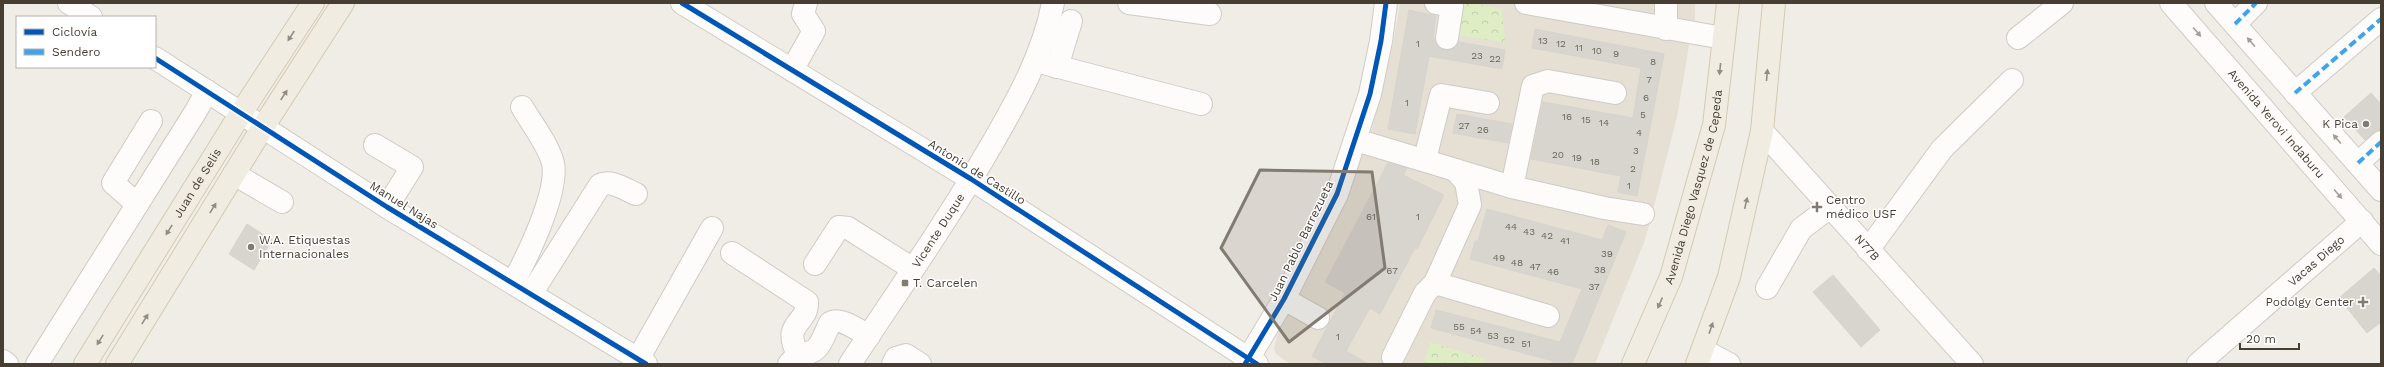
<svg xmlns="http://www.w3.org/2000/svg" width="2384" height="367" viewBox="0 0 2384 367" font-family="'Work Sans',sans-serif">
<style>
.residential{fill:#e5dfd4}
.park{fill:url(#park-crowns)}
.building{fill:#d8d4ce;stroke:#d8d4cd}
.lines{fill:none;stroke-linecap:round;stroke-linejoin:round}
.minor-casing{stroke:#cecbc5;stroke-width:24}
.major-casing{stroke:#d4c9b2;stroke-width:24}
.minor{stroke:#fdfcfb;stroke-width:22}
.major{stroke:#f1ece2;stroke-width:22}
.quiet{stroke:#3fa4eb;stroke-width:4;stroke-dasharray:8 4;stroke-linecap:butt}
.cycleway-casing{stroke:#fff;stroke-width:8}
.cycleway{stroke:#0057b8;stroke-width:5}
.oneway{fill:#a29d97}
.oneway2{fill:#938c82}
.marked{fill:#827b72;fill-opacity:0.2;stroke:#827b72;stroke-width:3;stroke-linejoin:round}
.poi-dot{fill:#827b72;stroke:#fff;stroke-width:1.5}
.labels{text-anchor:middle;stroke-width:3;stroke-linejoin:round;paint-order:stroke}
.number-label{font-size:10px;fill:#6c655b}
.street-label{font-size:12px;fill:#463e33;stroke:#fff}
.poi-label{font-size:12px;fill:#463e33;stroke:#fff;text-anchor:start}
</style>
<defs>
<pattern id="park-crowns" width="20" height="18" patternUnits="userSpaceOnUse"><rect width="20" height="18" fill="#deedc4"/><path d="M2 6a3 3 0 1 1 6 0M12 15a3 3 0 1 1 6 0" fill="none" stroke="#c0cca9"/></pattern>
</defs>
<rect width="100%" height="100%" fill="#f0ede7"/>
<polygon class="residential" points="1400,3 1695,3 1695,22 1689,45 1677,117 1654,206 1645,240 1595,364 1290,364 1276,354 1274,349 1277,335 1308,278 1339,214 1371,132 1393,44"/>
<g class="park">
<polygon points="1460,3 1473,3 1502,9 1505,42 1454,35"/>
<polygon points="1430,342 1486,359 1484,364 1423,364"/>
</g>
<g class="building">
<polygon points="1409,10 1436,16 1433,37 1439,47 1445,50 1452,49 1459,42 1505,50 1502,69 1429,56 1415,134 1388,129"/>
<polygon points="1535,29 1664,54 1637,196 1618,192 1621,176 1531,159 1543,102 1633,118 1641,68 1532,48"/>
<polygon points="2371,93 2381,104 2381,130 2373,133 2365,140 2344,117"/>
<polygon points="1457,114 1512,124 1508,143 1453,133"/>
<polygon points="1388,163 1407,168 1403,175 1444,195 1417,249 1415,248 1380,314 1370,308 1346,351 1368,364 1326,364 1312,356 1345,293 1325,282"/>
<polygon points="1487,209 1602,240 1608,225 1626,232 1572,364 1552,364 1553,361 1431,328 1436,310 1560,342 1582,289 1470,259 1475,241 1478,241"/>
<polygon points="247,224 272,240 254,270 229,254"/>
<polygon points="2374,268 2381,276 2381,322 2367,333 2339,298"/>
<polygon points="1833,275 1880,330 1861,347 1813,292"/>
</g>
<g class="lines">
<defs>
<g id="minor">
<polyline points="69,3 91,17"/>
<polyline points="682,3 971,179 1257,364"/>
<polyline points="1129,3 1210,14"/>
<polyline points="1436,3 1452,6 1447,38"/>
<polyline points="1526,3 1723,38"/>
<path id="s1" d="M2171 3 2381 244"/>
<polyline points="2216,3 2381,190"/>
<polyline points="2235,24 2256,3"/>
<polyline points="1666,29 1666,3"/>
<polyline points="2018,38 2062,3"/>
<polyline points="155,58 387,207 646,364"/>
<polyline points="1036,61 1201,104"/>
<polyline points="1057,67 1071,21"/>
<polyline points="792,70 814,31 803,14 806,3"/>
<polyline points="2295,93 2381,19"/>
<path id="s2" d="M1762 131 1972 364"/>
<polyline points="1356,140 1512,187 1604,208 1643,214"/>
<polyline points="375,145 412,167 387,207"/>
<polyline points="1425,159 1441,95 1488,103"/>
<polyline points="2358,163 2381,142"/>
<polyline points="234,174 282,202"/>
<polyline points="1512,187 1533,86 1548,81 1615,93"/>
<polyline points="137,204 113,183 151,121"/>
<polyline points="1868,250 1942,149 2012,80"/>
<path d="M732 253 807 302C808 325 781 322 798 354L789 364"/>
<polyline points="815,264 839,227 848,228 913,269"/>
<path d="M513 283C527 257 559 192 553 163 548 144 532 124 522 107"/>
<polyline points="1435,283 1548,316"/>
<polyline points="1767,288 1801,229 1830,207"/>
<path d="M531 294 600 185C611 179 626 190 636 194"/>
<polyline points="1284,299 1318,318"/>
<polyline points="1703,350 1729,364"/>
<path d="M798 354C820 355 821 341 830 323 840 316 859 331 869 336"/>
<polyline points="1393,357 1425,293 1435,283 1470,205 1466,182 1455,170"/>
<polyline points="638,359 712,228"/>
<polyline points="3,361 7,364"/>
<polyline points="37,364 196,111 207,91"/>
<path id="s3" d="M850 364C898 291 948 220 992 144 1018 99 1043 54 1053 3"/>
<polyline points="893,364 896,358 906,355 920,364"/>
<polyline points="1245,364 1284,299 1337,194 1370,94 1381,41 1386,3"/>
<path id="s4" d="M2198 364 2362 221"/>
</g>
<g id="major">
<path id="s5" d="M85 364 241 113 313 3"/>
<polyline points="117,364 263,127 343,3"/>
<path id="s6" d="M1633 364 1671 277 1714 125 1728 3"/>
<polyline points="1697,364 1729,277 1762,131 1774,3"/>
</g>
</defs>
<use href="#minor" class="minor-casing"/>
<use href="#major" class="major-casing"/>
<use href="#minor" class="minor"/>
<use href="#major" class="major"/>
<g class="quiet">
<polyline points="2235,24 2256,3"/>
<polyline points="2295,93 2381,19"/>
<polyline points="2358,163 2381,142"/>
</g>
<defs>
<g id="cycleway">
<polyline points="682,3 971,179 1257,364"/>
<polyline points="155,58 387,207 646,364"/>
<polyline points="1245,364 1284,299 1337,194 1370,94 1381,41 1386,3"/>
</g>
</defs>
<use href="#cycleway" class="cycleway-casing"/>
<use href="#cycleway" class="cycleway"/>
</g>
<defs><path id="oneway-solid" d="M-6-.8H1V-3.2L6.5 0L1 3.2V.8H-6Z"/></defs>
<g class="oneway">
<use href="#oneway-solid" transform="translate(2197 32) rotate(49)"/>
<use href="#oneway-solid" transform="translate(2251 42) rotate(-131)"/>
<use href="#oneway-solid" transform="translate(2337 139) rotate(-131)"/>
<use href="#oneway-solid" transform="translate(2338 194) rotate(49)"/>
</g>
<g class="oneway2">
<use href="#oneway-solid" transform="translate(291 36) rotate(123)"/>
<use href="#oneway-solid" transform="translate(1720 69) rotate(96)"/>
<use href="#oneway-solid" transform="translate(1767 75) rotate(-85)"/>
<use href="#oneway-solid" transform="translate(284 95) rotate(-57)"/>
<use href="#oneway-solid" transform="translate(1746 203) rotate(-77)"/>
<use href="#oneway-solid" transform="translate(213 208) rotate(-58)"/>
<use href="#oneway-solid" transform="translate(169 230) rotate(122)"/>
<use href="#oneway-solid" transform="translate(1660 303) rotate(114)"/>
<use href="#oneway-solid" transform="translate(145 319) rotate(-58)"/>
<use href="#oneway-solid" transform="translate(1711 328) rotate(-71)"/>
<use href="#oneway-solid" transform="translate(100 340) rotate(122)"/>
</g>
<path class="marked" d="M1260 170 1372 172 1385 268 1289 342 1221 248Z"/>
<g class="poi-dot">
<circle cx="2366" cy="124" r="4"/>
<path d="M1815 201h4v4h4v4h-4v4h-4v-4h-4v-4h4z"/>
<circle cx="251" cy="247" r="4"/>
<rect x="901" y="279" width="8" height="8" rx="2"/>
<path d="M2361 296h4v4h4v4h-4v4h-4v-4h-4v-4h4z"/>
</g>
<g class="labels">
<g class="number-label">
<text x="1543" y="44">13</text>
<text x="1418" y="47">1</text>
<text x="1561" y="47">12</text>
<text x="1579" y="51">11</text>
<text x="1597" y="54">10</text>
<text x="1616" y="57">9</text>
<text x="1477" y="59">23</text>
<text x="1495" y="62">22</text>
<text x="1653" y="65">8</text>
<text x="1649" y="83">7</text>
<text x="1646" y="101">6</text>
<text x="1407" y="106">1</text>
<text x="1643" y="118">5</text>
<text x="1567" y="120">16</text>
<text x="1586" y="123">15</text>
<text x="1604" y="126">14</text>
<text x="1464" y="129">27</text>
<text x="1483" y="133">26</text>
<text x="1639" y="136">4</text>
<text x="1636" y="154">3</text>
<text x="1558" y="158">20</text>
<text x="1577" y="161">19</text>
<text x="1595" y="165">18</text>
<text x="1633" y="172">2</text>
<text x="1629" y="189">1</text>
<text x="1371" y="220">61</text>
<text x="1418" y="220">1</text>
<text x="1511" y="230">44</text>
<text x="1529" y="235">43</text>
<text x="1547" y="239">42</text>
<text x="1565" y="244">41</text>
<text x="1607" y="257">39</text>
<text x="1499" y="261">49</text>
<text x="1517" y="266">48</text>
<text x="1535" y="270">47</text>
<text x="1600" y="273">38</text>
<text x="1392" y="274">67</text>
<text x="1553" y="275">46</text>
<text x="1594" y="290">37</text>
<text x="1459" y="330">55</text>
<text x="1476" y="334">54</text>
<text x="1493" y="339">53</text>
<text x="1338" y="340">1</text>
<text x="1509" y="343">52</text>
<text x="1526" y="347">51</text>
</g>
<g class="street-label">
<text dy="4" stroke="none"><textPath href="#s1" startOffset="160">Avenida Yerovi Indaburu</textPath></text>
<text transform="translate(977 172) rotate(32)" y="4">Antonio de Castillo</text>
<text dy="4" stroke="none"><textPath href="#s5" startOffset="213">Juan de Selis</textPath></text>
<text dy="4" stroke="none"><textPath href="#s6" startOffset="188">Avenida Diego Vasquez de Cepeda</textPath></text>
<text transform="translate(404 205) rotate(32)" y="4">Manuel Najas</text>
<text dy="4" stroke="none"><textPath href="#s3" startOffset="160">Vicente Duque</textPath></text>
<text transform="translate(1301 241) rotate(-64)" y="4">Juan Pablo Barrezueta</text>
<text dy="4" stroke="none"><textPath href="#s2" startOffset="157">N77B</textPath></text>
<text dy="4" stroke="none"><textPath href="#s4" startOffset="157">Vacas Diego</textPath></text>
</g>
<g class="poi-label">
<text x="2358" y="128" text-anchor="end">K Pica</text>
<text x="1826" y="204">Centro<tspan x="1826" dy="14">médico USF</tspan></text>
<text x="259" y="244">W.A. Etiquestas<tspan x="259" dy="14">Internacionales</tspan></text>
<text x="913" y="287">T. Carcelen</text>
<text x="2354" y="306" text-anchor="end">Podolgy Center</text>
</g>
</g>
<rect width="2384" height="367" fill="none" stroke="#463e33" stroke-width="8"/>
<rect x="16" y="16" width="140" height="52" fill="#ffffff" stroke="#b5b2ad"/>
<rect x="24" y="29" width="20" height="6" fill="#0057b8" stroke="#b5b2ad"/>
<text x="52" y="36" font-size="12" fill="#463e33">Ciclovía</text>
<rect x="24" y="49" width="20" height="6" fill="#3fa4eb" stroke="#b5b2ad"/>
<text x="52" y="56" font-size="12" fill="#463e33">Sendero</text>
<path d="M2240 343v6h59v-6" fill="none" stroke="#463e33" stroke-width="2"/>
<text x="2246" y="343" font-size="12" fill="#463e33" stroke="#ffffff" stroke-width="3" paint-order="stroke">20 m</text>
</svg>
